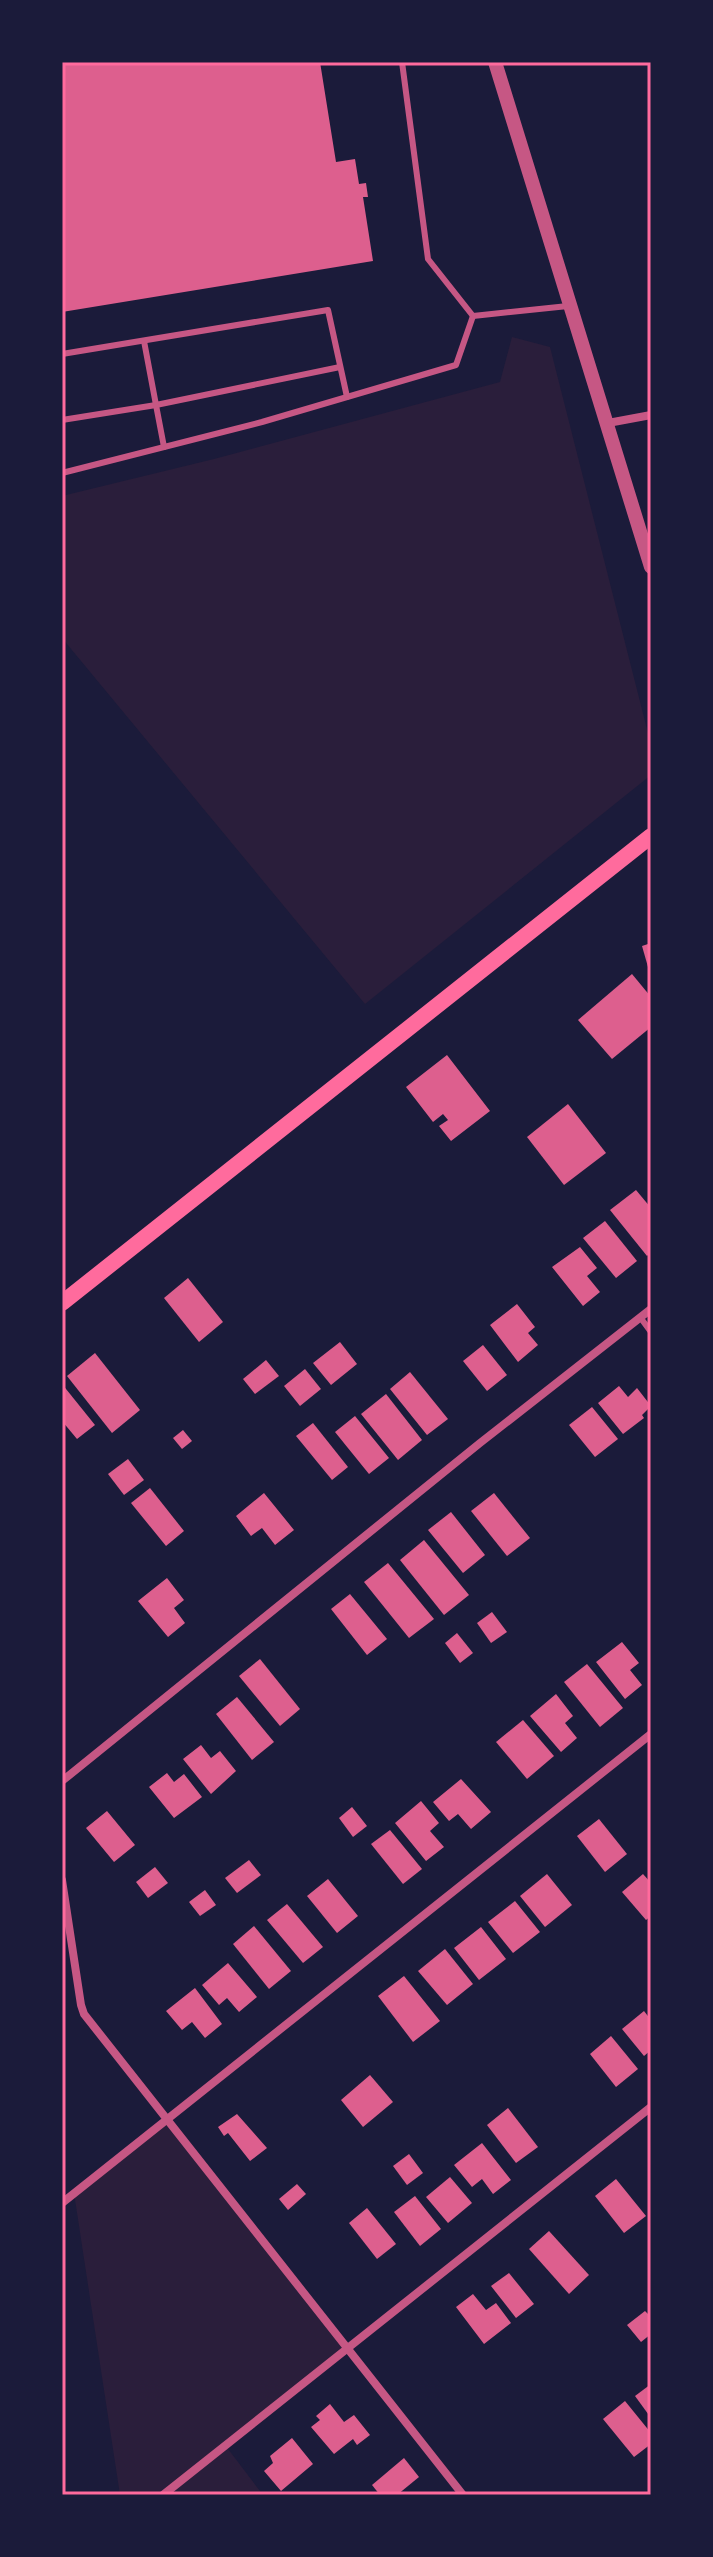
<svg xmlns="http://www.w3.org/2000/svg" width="713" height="2557" viewBox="0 0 713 2557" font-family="'Work Sans',sans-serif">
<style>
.green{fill:#2a1e3b}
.building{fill:#dd5f8e}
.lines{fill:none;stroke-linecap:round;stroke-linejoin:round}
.service{stroke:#c65784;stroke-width:6}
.minor{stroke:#c65784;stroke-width:8}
.tertiary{stroke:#c65784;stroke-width:14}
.secondary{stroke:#ff6b9d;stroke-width:16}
.rail{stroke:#a44b75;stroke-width:6}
.neatline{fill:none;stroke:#ff6b9d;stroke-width:3}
</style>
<rect width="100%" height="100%" fill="#1b1b3a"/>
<g class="green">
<polygon points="512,337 550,347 651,745 651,775 365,1004 62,638 62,496 214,459 500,382"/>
<polygon points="168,2119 347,2349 225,2445 263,2495 120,2495 74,2193"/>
</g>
<g class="building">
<polygon points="62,62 320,62 336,162 355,159 359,184 366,183 368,197 363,197 373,261 62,312"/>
<polygon points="651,943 651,974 650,974 642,946"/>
<polygon points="632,974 651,997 651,1027 612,1059 578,1020"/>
<polygon points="447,1055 490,1111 451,1141 439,1126 448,1120 443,1114 433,1122 406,1087"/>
<polygon points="568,1104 606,1153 564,1185 527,1137"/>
<polygon points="636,1190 651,1208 651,1252 647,1256 610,1210"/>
<polygon points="605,1221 637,1261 616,1278 583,1238"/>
<polygon points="580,1247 597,1268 587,1276 600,1292 583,1306 552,1267"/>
<polygon points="188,1278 223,1322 199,1342 164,1298"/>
<polygon points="517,1304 535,1327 528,1333 538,1345 518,1362 490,1325"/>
<polygon points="340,1342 357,1364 331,1385 313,1363"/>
<polygon points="483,1345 507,1375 487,1391 463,1361"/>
<polygon points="95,1353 140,1410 112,1433 67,1376"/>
<polygon points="266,1360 279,1376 255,1394 243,1379"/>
<polygon points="305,1369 321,1389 300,1406 284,1386"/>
<polygon points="410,1372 448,1419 427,1435 390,1389"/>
<polygon points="62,1384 95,1425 77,1439 62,1421"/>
<polygon points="619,1386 628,1397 637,1388 651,1406 642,1415 644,1418 623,1434 598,1403"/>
<polygon points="386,1394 422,1440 398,1460 361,1414"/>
<polygon points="592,1407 618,1439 595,1457 569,1425"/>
<polygon points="355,1416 389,1458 369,1474 335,1432"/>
<polygon points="313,1423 348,1467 332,1480 296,1436"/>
<polygon points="183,1430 192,1441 182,1449 173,1438"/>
<polygon points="128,1459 144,1480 124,1495 108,1474"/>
<polygon points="150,1488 184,1531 166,1546 131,1503"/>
<polygon points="264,1493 294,1530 275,1545 262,1528 251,1536 236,1516"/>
<polygon points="494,1493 530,1538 507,1556 471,1511"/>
<polygon points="451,1512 485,1555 463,1573 428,1530"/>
<polygon points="424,1540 469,1595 444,1615 400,1560"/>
<polygon points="388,1563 434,1619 409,1638 364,1582"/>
<polygon points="167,1578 184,1600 174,1608 185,1623 168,1637 138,1601"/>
<polygon points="350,1594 387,1639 367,1655 331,1609"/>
<polygon points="492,1612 507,1632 491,1643 477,1623"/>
<polygon points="457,1633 473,1653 460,1663 445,1643"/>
<polygon points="622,1642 639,1663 630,1670 642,1685 625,1699 596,1662"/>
<polygon points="260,1659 300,1709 280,1726 239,1676"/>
<polygon points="587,1664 623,1708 600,1727 564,1682"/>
<polygon points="556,1694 573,1716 565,1723 577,1738 561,1752 530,1716"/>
<polygon points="237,1697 274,1742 252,1760 216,1714"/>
<polygon points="523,1720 554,1756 527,1779 496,1742"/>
<polygon points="201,1745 211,1758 220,1751 236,1771 211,1794 183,1759"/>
<polygon points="167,1773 174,1782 184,1774 202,1797 174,1818 149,1787"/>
<polygon points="461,1779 491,1812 471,1829 458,1814 449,1821 433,1802"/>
<polygon points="421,1801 439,1823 430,1831 444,1847 426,1861 395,1823"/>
<polygon points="352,1807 367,1826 353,1837 339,1818"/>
<polygon points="107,1811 135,1845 114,1862 86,1828"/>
<polygon points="599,1819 627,1854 605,1872 577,1836"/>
<polygon points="390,1830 422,1869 403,1884 371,1844"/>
<polygon points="249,1860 261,1875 237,1893 225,1878"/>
<polygon points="155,1867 168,1883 148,1898 136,1882"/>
<polygon points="547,1874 572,1905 545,1927 520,1896"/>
<polygon points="643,1874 651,1883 651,1916 646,1920 622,1892"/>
<polygon points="328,1879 358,1916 337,1933 307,1896"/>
<polygon points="205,1890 216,1905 200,1916 189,1902"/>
<polygon points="515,1901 540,1932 513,1953 488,1922"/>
<polygon points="287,1904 323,1947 303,1963 267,1920"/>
<polygon points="254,1926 291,1971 269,1989 233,1944"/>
<polygon points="481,1927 506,1959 479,1980 454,1948"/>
<polygon points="445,1949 473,1984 447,2005 418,1971"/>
<polygon points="228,1963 257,1997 239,2012 227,1998 219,2005 202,1985"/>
<polygon points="404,1976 440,2021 413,2042 378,1996"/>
<polygon points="195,1988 222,2024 205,2038 192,2022 182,2030 166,2011"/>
<polygon points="644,2011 651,2020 651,2050 644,2056 622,2029"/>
<polygon points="611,2036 638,2069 616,2087 590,2054"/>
<polygon points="370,2075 393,2102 363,2127 341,2100"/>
<polygon points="508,2108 538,2147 516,2163 487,2125"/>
<polygon points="237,2114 267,2148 250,2161 228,2133 224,2136 218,2127"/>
<polygon points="482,2143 511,2180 493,2194 482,2179 472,2187 454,2165"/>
<polygon points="409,2154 423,2173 407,2185 393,2166"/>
<polygon points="450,2177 472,2203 448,2223 426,2197"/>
<polygon points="616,2179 646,2216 624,2233 595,2196"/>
<polygon points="297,2184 306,2194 288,2210 279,2199"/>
<polygon points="415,2196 441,2229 420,2246 394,2212"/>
<polygon points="367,2208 396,2244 377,2259 349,2223"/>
<polygon points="549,2231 589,2275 569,2294 529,2249"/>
<polygon points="509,2273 534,2304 516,2318 491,2286"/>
<polygon points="473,2294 486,2310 496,2303 511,2323 484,2344 456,2307"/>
<polygon points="645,2311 651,2317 651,2334 641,2342 627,2325"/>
<polygon points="651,2384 651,2418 635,2396"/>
<polygon points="625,2401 651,2433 651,2444 634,2457 603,2419"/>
<polygon points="330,2404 344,2422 354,2415 370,2435 357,2445 353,2439 334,2454 311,2427 320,2420 316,2416"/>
<polygon points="292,2438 313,2464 281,2491 264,2471 273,2463 270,2456"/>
<polygon points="404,2458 419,2477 397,2495 380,2495 372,2485"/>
</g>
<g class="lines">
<g class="service">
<polyline points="402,62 428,259 473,316"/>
<polyline points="473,316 568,306"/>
<polyline points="144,341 156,405 340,367"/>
<polyline points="62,354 328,310 347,397"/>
<polyline points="62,420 156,405 164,447"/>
<polyline points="62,473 262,422 456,365 473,316"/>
<polyline points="640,1317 651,1332"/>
</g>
<g class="minor">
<polyline points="608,423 651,415"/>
<polyline points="62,1781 480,1443 651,1309"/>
<polyline points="62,1880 81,2005 84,2014 463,2495"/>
<polyline points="62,2203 651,1734"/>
<polyline points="163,2495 651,2107"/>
</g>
<polyline class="tertiary" points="495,62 651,567"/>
<polyline class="secondary" points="62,1303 651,836"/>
<polyline class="rail" points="62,2494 62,2495"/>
</g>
<rect width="713" height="2557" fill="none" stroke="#1b1b3a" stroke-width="128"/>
<rect x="64" y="64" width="585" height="2429" class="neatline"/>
</svg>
